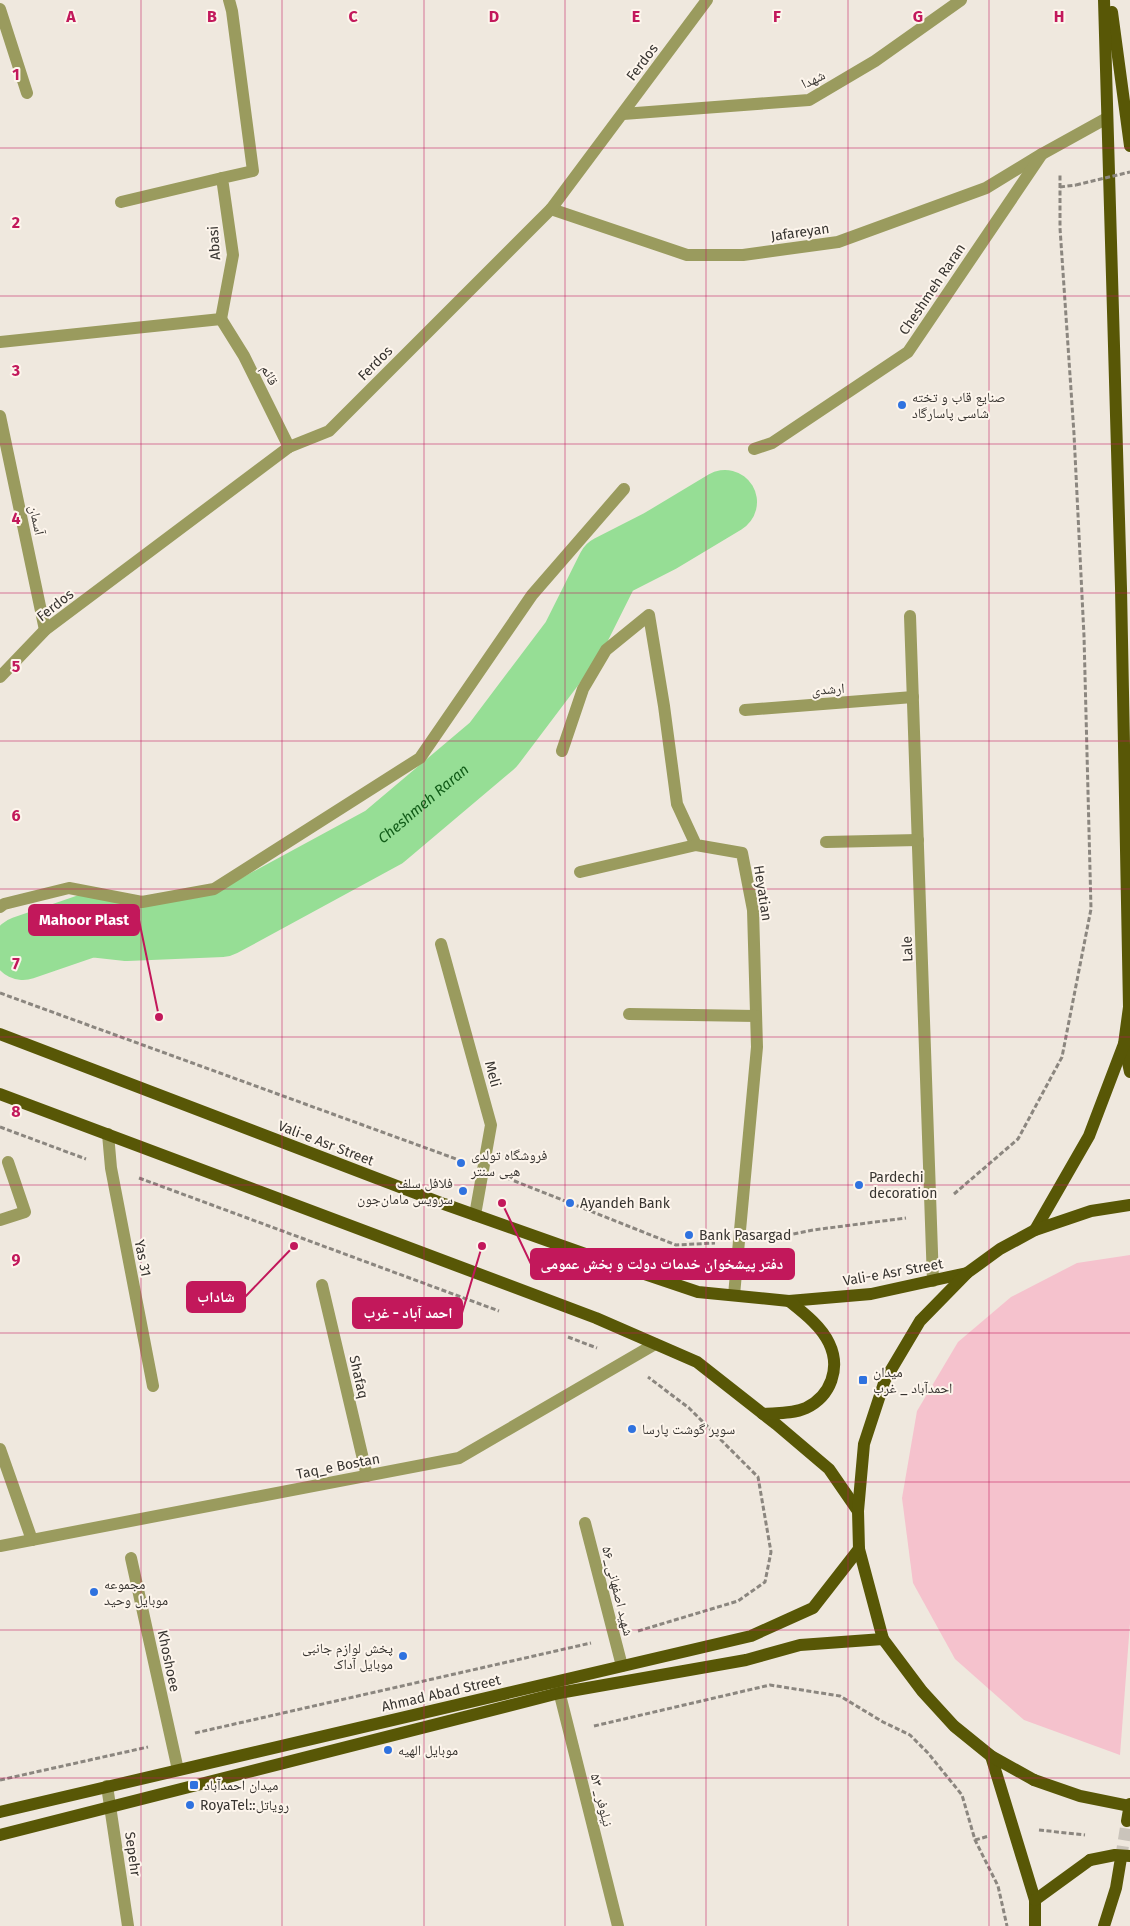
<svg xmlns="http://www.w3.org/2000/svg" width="1130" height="1926" viewBox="0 0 1130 1926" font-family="'Fira Sans','Noto Naskh Arabic',sans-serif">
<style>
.green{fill:#f5c2cd}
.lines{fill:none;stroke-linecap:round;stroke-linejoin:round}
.river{stroke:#96de95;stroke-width:64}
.major-tunnel{stroke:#cac4bb;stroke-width:12;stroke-dasharray:12 6;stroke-linecap:butt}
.path{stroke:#8b867f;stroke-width:3;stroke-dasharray:5 2.5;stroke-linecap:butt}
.minor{stroke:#9a9b5e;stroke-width:12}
.major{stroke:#585706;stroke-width:12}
.path-bridge{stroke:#8b867f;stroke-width:3;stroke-dasharray:5 2.5;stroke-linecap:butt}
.major-bridge{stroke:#585706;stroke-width:12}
.grid{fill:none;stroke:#c2185b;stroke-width:1;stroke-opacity:0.55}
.poi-dot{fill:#2f72df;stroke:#fdf5ec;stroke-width:2}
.labels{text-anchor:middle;stroke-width:4;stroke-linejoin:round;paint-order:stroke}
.street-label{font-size:14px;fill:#373430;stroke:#fdf5ec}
.poi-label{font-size:14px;fill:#373430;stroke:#fdf5ec;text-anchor:start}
.water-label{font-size:15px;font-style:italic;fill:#115c18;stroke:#fdf5ec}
.grid-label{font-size:16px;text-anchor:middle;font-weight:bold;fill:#c2185b;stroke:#fdf5ec;stroke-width:4;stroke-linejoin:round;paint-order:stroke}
.leader{fill:none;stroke:#c2185b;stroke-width:2}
.callout-dot{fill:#c2185b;stroke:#fdf5ec;stroke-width:2}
.callout{fill:#c2185b;stroke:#c2185b;stroke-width:2}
.callout-label{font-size:15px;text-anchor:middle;font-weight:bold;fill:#fff}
</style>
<rect width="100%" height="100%" fill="#efe8de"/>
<polygon class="green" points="1130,1255 1130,1623 1120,1755 1024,1720 955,1659 913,1583 902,1498 917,1411 958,1342 1011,1297 1077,1263"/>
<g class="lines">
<path class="river" id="s1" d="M23 948 90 925 126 929 222 925 384 837 493 745 573 639 609 567 660 541 725 502"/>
<polyline class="major-tunnel" points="1121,1858 1127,1821"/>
<g class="path">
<polyline points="1060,187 1076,185"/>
<polyline points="0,993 459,1160"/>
<polyline points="0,1127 86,1159"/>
<polyline points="139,1178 499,1311"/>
<polyline points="507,1178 676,1245 715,1243"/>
<polyline points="954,1194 1018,1139 1062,1057 1091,909 1084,636 1074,434 1060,228 1060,174"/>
<polyline points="764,1240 813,1230 906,1218"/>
<polyline points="568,1337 597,1348"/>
<polyline points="638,1631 738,1601 765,1582 771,1552 758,1477 689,1408 648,1377"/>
<polyline points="594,1726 770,1685 840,1696 883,1722 910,1735 928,1753 962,1795 975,1840 998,1886 1007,1926"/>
<polyline points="195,1733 591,1643"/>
<polyline points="0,1780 148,1747"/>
<polyline points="1039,1830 1085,1835"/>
<polyline points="975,1840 989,1836"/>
</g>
<g class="minor">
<polyline points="0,9 27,93"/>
<polyline points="623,114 809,100 875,61 961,0"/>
<polyline points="121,202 222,178"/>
<polyline points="551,209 687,255 743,255 838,242 986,188 1042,154"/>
<polyline points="221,319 244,356 289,447"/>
<polyline points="0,342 221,319 233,255 222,178 253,171 232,11 229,0"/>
<polyline points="0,416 45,630"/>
<polyline points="754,449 772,443 908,352 1042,154 1107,118"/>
<polyline points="910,616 933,1281"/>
<polyline points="0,677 45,630 289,447 329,431 551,209 707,0"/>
<polyline points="745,710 913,697"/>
<polyline points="562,751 583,689 606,650 649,615 664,706 677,804 696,845 742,853 753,910 757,1047 734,1295"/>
<polyline points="826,842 918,840"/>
<polyline points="580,872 696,845"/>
<polyline points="0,907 4,904 69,888 142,902 214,889 420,758 532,595 624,489"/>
<polyline points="441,944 491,1125 475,1215"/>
<polyline points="629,1014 756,1016"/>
<polyline points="108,1134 111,1168 153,1386"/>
<polyline points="0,1220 25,1212 8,1162"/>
<polyline points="322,1285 367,1476"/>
<polyline points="0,1449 32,1540"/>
<polyline points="585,1523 622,1666"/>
<polyline points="0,1546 459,1458 655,1344"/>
<polyline points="131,1558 178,1770"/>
<polyline points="557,1683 618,1926"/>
<polyline points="107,1786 128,1926"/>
</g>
<g class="major">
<polyline points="1112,12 1130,146"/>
<polyline points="0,1034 444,1204 588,1255 698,1292 789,1301 871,1294 967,1273"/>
<polyline points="1124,1044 1130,1072"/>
<polyline points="0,1094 596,1318 697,1362 776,1424 829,1469 858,1511"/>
<polyline points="1035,1230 1089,1136 1124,1044 1129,1007 1121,588 1104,0"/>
<path d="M763 1414C777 1413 793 1414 806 1408 831 1396 841 1368 829 1343 821 1326 804 1313 789 1301"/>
<polyline points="991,1756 1035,1900 1035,1926"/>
<polyline points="1034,1780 991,1756 954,1726 922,1691 883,1639 859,1549 858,1511 864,1444 885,1380 920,1321 967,1273 1000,1249 1035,1230 1091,1211 1130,1205"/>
<polyline points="0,1812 751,1636 813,1608 859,1549"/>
<polyline points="1127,1821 1130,1804"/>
<polyline points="0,1835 559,1693 746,1660 800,1645 883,1639"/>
<polyline points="1035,1900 1090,1860"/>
<polyline points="1104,1926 1116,1888 1121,1858"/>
</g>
<polyline class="path-bridge" points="1076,185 1130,172"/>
<g class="major-bridge">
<polyline points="1034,1780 1080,1796 1130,1806"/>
<polyline points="1090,1860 1115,1855 1130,1856"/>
</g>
</g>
<path class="grid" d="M141 0V1926M282 0V1926M424 0V1926M565 0V1926M706 0V1926M848 0V1926M989 0V1926M0 148H1130M0 296H1130M0 444H1130M0 593H1130M0 741H1130M0 889H1130M0 1037H1130M0 1185H1130M0 1333H1130M0 1482H1130M0 1630H1130M0 1778H1130"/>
<g class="poi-dot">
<circle cx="902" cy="405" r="5"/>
<circle cx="461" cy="1163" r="5"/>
<circle cx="859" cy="1185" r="5"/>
<circle cx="463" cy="1191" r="5"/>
<circle cx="570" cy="1203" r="5"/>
<circle cx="689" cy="1235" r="5"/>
<rect x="858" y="1375" width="10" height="10" rx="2.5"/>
<circle cx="632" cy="1429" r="5"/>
<circle cx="94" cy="1592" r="5"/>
<circle cx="403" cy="1656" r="5"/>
<circle cx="388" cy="1750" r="5"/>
<rect x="189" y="1780" width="10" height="10" rx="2.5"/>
<circle cx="190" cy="1805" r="5"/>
</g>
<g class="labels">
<g class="street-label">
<text transform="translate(642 62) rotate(-53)" y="5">Ferdos</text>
<text transform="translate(813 79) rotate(-26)" y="5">شهدا</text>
<text transform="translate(800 232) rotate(-8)" y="5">Jafareyan</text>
<text transform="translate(214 243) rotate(-94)" y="5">Abasi</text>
<text transform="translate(932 289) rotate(-56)" y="5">Cheshmeh Raran</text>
<text transform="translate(375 363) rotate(-45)" y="5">Ferdos</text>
<text transform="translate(270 375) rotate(63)" y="5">قائم</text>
<text transform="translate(37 520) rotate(78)" y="5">آسمان</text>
<text transform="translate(55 605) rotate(-38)" y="5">Ferdos</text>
<text transform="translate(828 689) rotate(-4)" y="5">ارشدی</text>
<text transform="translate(763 893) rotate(81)" y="5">Heyatian</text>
<text transform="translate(907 949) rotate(-92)" y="5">Lale</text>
<text transform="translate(493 1074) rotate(75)" y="5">Meli</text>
<text transform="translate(326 1143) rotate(21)" y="5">Vali-e Asr Street</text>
<text transform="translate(143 1258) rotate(79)" y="5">Yas 31</text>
<text transform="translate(893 1272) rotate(-10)" y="5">Vali-e Asr Street</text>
<text transform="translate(359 1377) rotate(77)" y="5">Shafaq</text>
<text transform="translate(338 1466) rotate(-11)" y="5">Taq_e Bostan</text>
<text transform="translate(618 1591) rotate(76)" y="5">۵۶_شهید اصفهانی</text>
<text transform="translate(169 1661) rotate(78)" y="5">Khoshoee</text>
<text transform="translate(441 1693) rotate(-13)" y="5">Ahmad Abad Street</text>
<text transform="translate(602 1800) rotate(76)" y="5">۵۳ _نیلوفر</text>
<text transform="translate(133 1854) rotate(82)" y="5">Sepehr</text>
</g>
<g class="poi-label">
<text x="912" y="402">صنایع قاب و تخته<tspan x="912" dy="16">شاسی پاسارگاد</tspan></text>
<text x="471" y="1160">فروشگاه تولدی<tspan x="471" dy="16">هپی سنتر</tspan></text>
<text x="869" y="1182">Pardechi<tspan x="869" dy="16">decoration</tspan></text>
<text x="453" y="1188" text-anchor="end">فلافل سلف<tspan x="453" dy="16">سرویس مامان‌جون</tspan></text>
<text x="580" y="1208">Ayandeh Bank</text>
<text x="699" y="1240">Bank Pasargad</text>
<text x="873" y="1377">میدان<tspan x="873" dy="16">احمدآباد _ غرب</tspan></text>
<text x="642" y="1434">سوپر گوشت پارسا</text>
<text x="104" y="1589">مجموعه<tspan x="104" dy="16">موبایل وحید</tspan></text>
<text x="393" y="1653" text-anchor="end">پخش لوازم جانبی<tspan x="393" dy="16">موبایل آداک</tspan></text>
<text x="398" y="1755">موبایل الهیه</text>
<text x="204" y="1790">میدان احمدآباد</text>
<text x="200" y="1810">RoyaTel::رویاتل</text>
</g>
<g class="water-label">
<text dy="5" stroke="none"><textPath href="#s1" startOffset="439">Cheshmeh Raran</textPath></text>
</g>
</g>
<g class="grid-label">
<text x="71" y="22">A</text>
<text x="212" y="22">B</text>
<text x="353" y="22">C</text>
<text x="494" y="22">D</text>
<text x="636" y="22">E</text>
<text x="777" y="22">F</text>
<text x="918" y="22">G</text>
<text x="1059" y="22">H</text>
<text x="16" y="80">1</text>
<text x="16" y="228">2</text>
<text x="16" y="376">3</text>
<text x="16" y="524">4</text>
<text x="16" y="672">5</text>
<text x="16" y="821">6</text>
<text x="16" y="969">7</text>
<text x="16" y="1117">8</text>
<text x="16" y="1265">9</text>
</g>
<path class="leader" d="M159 1017L139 920M502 1203L531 1264M294 1246L245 1297M482 1246L462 1313"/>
<g class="callout-dot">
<circle cx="159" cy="1017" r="5"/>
<circle cx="502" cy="1203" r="5"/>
<circle cx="294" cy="1246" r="5"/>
<circle cx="482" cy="1246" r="5"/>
</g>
<g class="callout">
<rect x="29" y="905" width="110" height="30" rx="5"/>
<rect x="531" y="1249" width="263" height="30" rx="5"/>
<rect x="187" y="1282" width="58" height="30" rx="5"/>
<rect x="353" y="1298" width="109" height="30" rx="5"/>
</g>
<g class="callout-label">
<text x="84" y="925">Mahoor Plast</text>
<text x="662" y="1269">دفتر پیشخوان خدمات دولت و بخش عمومی</text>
<text x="216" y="1302">شاداب</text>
<text x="408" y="1318">احمد آباد - غرب</text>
</g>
</svg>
